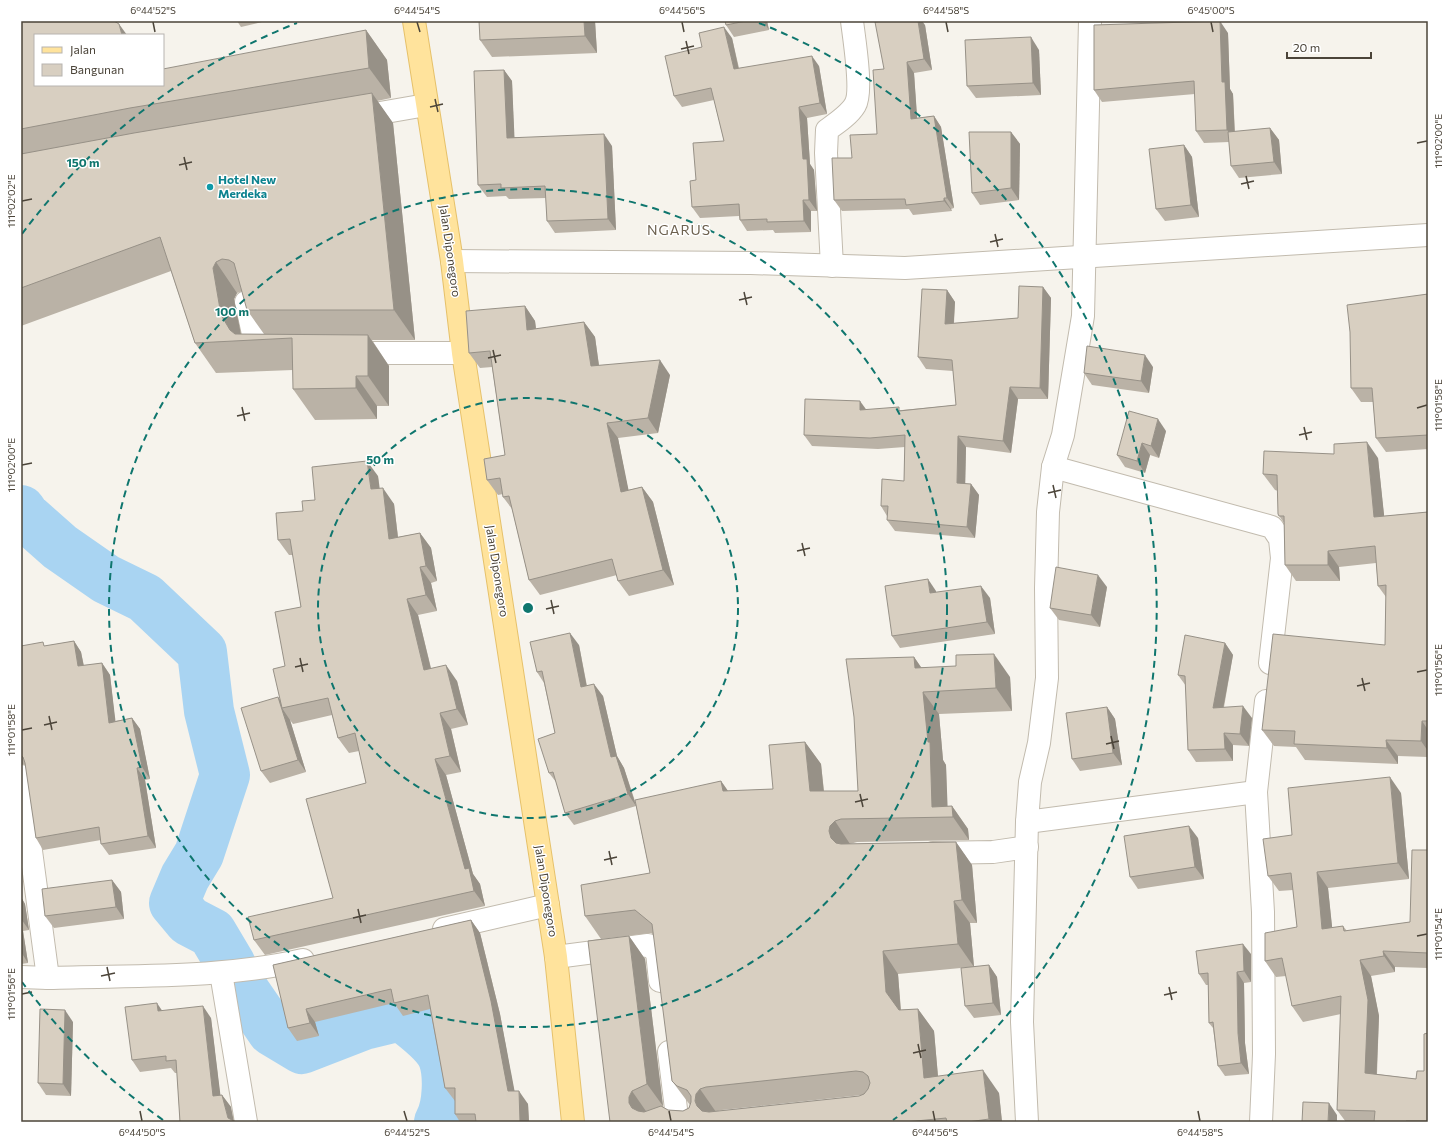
<svg xmlns="http://www.w3.org/2000/svg" width="1449" height="1143" viewBox="0 0 1449 1143" font-family="Commissioner,sans-serif">
<style>
.lines{fill:none;stroke-linecap:round;stroke-linejoin:round}
.river{stroke:#a9d4f2;stroke-width:50}
.minor-casing{stroke:#c2bbae;stroke-width:24}
.major-casing{stroke:#e6c16a;stroke-width:24}
.minor{stroke:#fff;stroke-width:22}
.major{stroke:#ffe39c;stroke-width:22}
.wall{fill:#bab2a6;fill-rule:evenodd}
.shaded-wall{fill:#979187}
.building{fill:#d8cfc1;stroke:#979187;fill-rule:evenodd}
.ticks{fill:none;stroke:#4b4439;stroke-width:1.5}
.ring{fill:none;stroke:#0f766e;stroke-width:2;stroke-dasharray:7 5}
.culture-dot{fill:#0f9aa8;stroke:#fff;stroke-width:1.5}
.labels{text-anchor:middle;stroke-width:3;stroke-linejoin:round;paint-order:stroke}
.culture-label{font-size:12px;font-weight:bold;fill:#0d838f;stroke:#fff;text-anchor:start}
.street-label{font-size:12px;fill:#4b4439;stroke:#fff}
.quarter-label{font-size:14px;letter-spacing:1px;fill:#6e6250;stroke:#fff}
.centre{fill:#0f766e;stroke:#fff;stroke-width:2}
.ring-label{font-size:12px;text-anchor:middle;font-weight:bold;fill:#0f766e;stroke:#fff;stroke-width:3;stroke-linejoin:round;paint-order:stroke}
.neatline{fill:none;stroke:#4b4439;stroke-width:1.5}
.ticks-label{font-size:10px;text-anchor:middle;fill:#4b4439}
</style>
<rect width="100%" height="100%" fill="#f6f3ec"/>
<g class="lines">
<g class="river">
<polyline points="21,510 25,516 60,547 106,579 145,598 202,652 209,711 225,775 199,854 185,877 174,903 189,921 212,933 231,965"/>
<path d="M241 986 272 1031 302 1049 364 1025 401 1016C414 1026 437 1043 443 1058 449 1075 448 1106 439 1122"/>
</g>
<defs>
<g id="minor">
<polyline points="357,117 426,105"/>
<polyline points="452,261 751,263 905,268 1428,235"/>
<path d="M832 266 826 153 827 130C837 123 849 115 855 105 863 92 854 38 852 21"/>
<polyline points="246,302 255,343 262,353 270,353"/>
<polyline points="350,353 463,353"/>
<polyline points="1053,467 1272,527 1280,539 1282,558 1270,663"/>
<polyline points="21,776 48,978"/>
<polyline points="1027,822 1256,792"/>
<polyline points="933,853 993,852 1027,847"/>
<polyline points="444,929 548,905"/>
<polyline points="556,957 648,945 657,952 660,981"/>
<polyline points="221,973 246,1122"/>
<path d="M21 977 48 978C133 975 220 979 303 960"/>
<polyline points="657,1122 671,1118 676,1109 669,1052"/>
<polyline points="1027,1122 1022,1022 1027,822 1030,782 1039,743 1047,678 1046,588 1048,512 1053,467 1063,435 1083,316 1090,21"/>
<polyline points="1261,1122 1264,1054 1263,912 1256,792 1266,701"/>
</g>
<polyline id="major" points="414,21 452,261 463,353 556,957 573,1122"/>
</defs>
<use href="#minor" class="minor-casing"/>
<use href="#major" class="major-casing"/>
<use href="#minor" class="minor"/>
<use href="#major" class="major"/>
</g>
<g class="wall">
<path d="M21 21 35 35 163 85 366 30 387 60 391 98 377 101 393 123 415 340H372L389 366V406H377V419L315 420 293 389V370L216 373 195 343 171 271 21 326ZM242 291 247 310 264 334H241L234 299 237 293Z"/>
<polygon points="237,21 266,21 241,27"/>
<polygon points="595,21 597,53 492,57 480,40"/>
<polygon points="725,21 767,21 769,30 734,37 726,25"/>
<polygon points="925,25 932,70 914,73 917,118 934,116 941,127 954,208 951,209 952,211 913,215 909,209 842,211 834,200 852,158 877,134 884,69"/>
<polygon points="1228,33 1230,89 1233,94 1235,132 1270,128 1279,140 1282,174 1239,178 1231,166 1229,142 1204,143 1196,131 1195,94 1102,102 1094,90"/>
<polygon points="732,38 739,68 819,66 827,114 807,118 810,164 814,170 817,211 811,211 811,232 775,233 773,230 747,231 740,220 739,216 700,218 692,207 696,180 724,141 714,100 682,107 674,96 702,47"/>
<polygon points="1039,50 1041,95 976,98 967,86"/>
<polygon points="504,70 512,81 514,137 612,146 616,230 555,233 547,221 546,198 509,199 506,196 487,197 478,185"/>
<polygon points="1011,132 1020,144 1019,200 980,205 972,193"/>
<polygon points="1184,145 1192,157 1199,217 1165,221 1156,209"/>
<polygon points="1043,287 1051,298 1048,399 1018,399 1011,453 966,447 965,484 971,484 979,495 975,538 895,531 887,520 887,516 881,506 904,481 905,447 878,449 812,446 804,435 866,410 902,410 956,405 953,371 926,369 918,357 947,290 955,302 954,323 1018,318"/>
<polygon points="1428,294 1428,449 1386,452 1376,438 1373,402 1361,402 1351,388"/>
<polygon points="525,306 535,321 536,329 584,322 595,337 599,365 670,375 658,433 618,438 628,490 642,487 653,502 674,585 629,596 618,581 617,575 540,595 529,580 512,509 503,497 503,494 498,495 487,480 505,455 492,367 480,368 469,353"/>
<polygon points="1153,367 1149,393 1092,385 1084,373"/>
<polygon points="1166,431 1159,458 1150,455 1145,473 1125,467 1117,455"/>
<polygon points="1378,458 1384,516 1428,512 1428,757 1398,756 1398,764 1305,760 1296,747 1274,746 1262,730 1385,645 1386,597 1378,586 1376,563 1339,567 1340,581 1296,581 1285,565 1284,523 1278,514 1278,491 1275,490 1263,474"/>
<polygon points="378,476 379,488 394,504 398,537 420,533 431,548 437,581 431,583 437,611 418,615 431,668 457,681 468,725 451,729 461,772 446,775 473,874 480,884 485,906 265,955 254,940 333,898 366,783 359,751 349,753 338,738 332,715 293,724 290,720 306,772 270,783 261,771 280,699 285,666 301,607 293,555 289,555 278,540 315,500"/>
<polygon points="1107,587 1100,627 1059,620 1050,608"/>
<polygon points="936,591 936,593 990,598 995,634 900,648 892,636"/>
<polygon points="74,641 81,652 84,666 102,663 110,675 115,721 132,718 140,729 150,779 145,780 156,848 109,855 101,844 101,840 43,850 36,838 26,765 21,764 21,646 45,646"/>
<polygon points="1225,643 1233,655 1224,707 1252,718 1249,746 1233,745 1233,761 1196,762 1188,750 1186,686 1178,675"/>
<path d="M579 645 587 686 603 696 617 756 624 768 636 804 721 781 728 791 773 789 805 742 821 764 824 791H858L914 657 921 667 1010 677 1012 711 939 714 943 760 946 765 947 806H952L968 829 969 840 857 842 850 844 956 842 972 865 977 923H970L974 967 989 965 997 977 1001 1015 974 1018 965 1006 971 967 898 974 901 1010 918 1009 934 1031 938 1076 999 1093 1002 1122H610L629 936 645 959 663 1106V1107L668 1110 683 1111 689 1108 690 1105 672 1081 654 935 651 933 601 939 585 916 650 873 636 806 574 825 565 813 556 782 549 773 555 733 544 683 537 672ZM862 1095 859 1096 718 1111 722 1110Z"/>
<polygon points="1107,707 1115,719 1122,765 1080,771 1072,759"/>
<polygon points="1401,793 1409,879 1328,888 1332,928 1343,926 1347,931 1410,922 1428,850 1428,968 1395,967 1395,972 1371,976 1379,1016 1377,1074 1416,1079 1424,1071 1428,1033 1428,1122 1346,1122 1337,1110 1341,1014 1303,1022 1292,1006 1286,976 1276,977 1265,961 1297,927 1293,890 1279,891 1268,876 1292,835"/>
<polygon points="1198,838 1204,879 1138,889 1130,877"/>
<polygon points="112,880 121,892 124,919 54,928 45,916"/>
<polygon points="21,897 25,904 29,930 23,931 28,963 21,964"/>
<polygon points="471,920 480,933 500,1014 514,1091 528,1104 529,1122 460,1122 455,1114 455,1101 445,1088 430,1009 403,1016 394,1003 315,1022 319,1036 297,1041 288,1028 273,965"/>
<polygon points="1251,954 1251,982 1244,983 1245,1043 1249,1074 1225,1076 1218,1066 1213,1028 1209,1023 1208,985 1206,985 1199,974"/>
<polygon points="162,1011 211,1018 220,1095 222,1095 231,1107 180,1122 177,1073 175,1073 171,1068 140,1072 132,1060"/>
<polygon points="73,1022 71,1096 46,1095 38,1083"/>
</g>
<g class="shaded-wall">
<polygon points="584,21 595,21 597,53 585,36"/>
<polygon points="763,21 767,21 769,30"/>
<polygon points="918,21 922,21 925,25 932,70 924,59"/>
<polygon points="1220,21 1228,33 1230,89 1233,94 1235,142 1227,130 1222,82"/>
<polygon points="119,24 127,35 122,35"/>
<polygon points="724,27 732,38 741,80 734,69"/>
<polygon points="366,30 387,60 391,98 369,68"/>
<polygon points="1031,37 1039,50 1041,95 1033,83"/>
<polygon points="812,56 819,66 827,114 820,103"/>
<polygon points="907,62 914,73 918,130 911,119"/>
<polygon points="504,70 512,81 515,149 507,138"/>
<polygon points="372,93 393,123 415,340 394,310"/>
<polygon points="799,107 807,118 810,164 814,170 817,211 809,200 803,159"/>
<polygon points="934,116 941,127 954,208 947,198"/>
<polygon points="1270,128 1279,140 1282,174 1274,162"/>
<polygon points="1011,132 1020,144 1019,200 1011,188"/>
<polygon points="604,134 612,146 616,230 608,219"/>
<polygon points="1184,145 1192,157 1199,217 1191,205"/>
<polygon points="944,198 951,209 952,211 944,201"/>
<polygon points="803,200 811,211 811,232 804,221"/>
<polygon points="216,262 237,293 234,299 242,340 230,330 221,315 213,268"/>
<polygon points="1043,287 1051,298 1048,399 1040,388"/>
<polygon points="947,290 955,302 953,335 945,324"/>
<polygon points="525,306 535,321 538,346 527,330"/>
<polygon points="584,322 595,337 601,381 591,366"/>
<polygon points="368,335 389,366 389,406 368,376"/>
<polygon points="1145,355 1153,367 1149,393 1141,381"/>
<polygon points="660,360 670,375 658,433 648,418"/>
<polygon points="356,376 377,406 377,419 356,388"/>
<polygon points="1010,387 1018,399 1011,453 1003,441"/>
<polygon points="860,401 868,412 860,410"/>
<polygon points="1158,419 1166,431 1159,458 1151,446"/>
<polygon points="607,423 618,438 632,507 621,492"/>
<polygon points="958,436 966,447 965,494 957,483"/>
<polygon points="1367,442 1378,458 1386,533 1374,517"/>
<polygon points="1142,443 1150,455 1145,473 1137,461"/>
<polygon points="367,461 378,476 382,505 371,489"/>
<polygon points="971,484 979,495 975,538 967,527"/>
<polygon points="642,487 653,502 674,585 663,570"/>
<polygon points="383,488 394,504 400,555 389,539"/>
<polygon points="420,533 431,548 437,581 426,566"/>
<polygon points="1328,551 1339,567 1340,581 1328,565"/>
<polygon points="420,567 431,583 437,611 426,595"/>
<polygon points="1098,575 1107,587 1100,627 1091,615"/>
<polygon points="928,579 936,591 938,605 930,593"/>
<polygon points="981,586 990,598 995,634 987,622"/>
<polygon points="407,599 418,615 435,686 424,670"/>
<polygon points="570,633 579,645 589,699 581,687"/>
<polygon points="74,641 81,652 86,678 78,666"/>
<polygon points="1225,643 1233,655 1221,720 1213,708"/>
<polygon points="994,654 1010,677 1012,711 996,688"/>
<polygon points="914,657 929,679 915,668"/>
<polygon points="102,663 110,675 117,734 109,723"/>
<polygon points="446,665 457,681 468,725 457,709"/>
<polygon points="594,684 603,696 617,756 624,768 636,806 628,794 611,757"/>
<polygon points="923,692 939,714 943,760 946,765 948,817 932,807"/>
<polygon points="278,697 285,707 282,708 290,720 306,772 298,760"/>
<polygon points="1243,706 1252,718 1249,746 1240,734"/>
<polygon points="1107,707 1115,719 1122,765 1113,753"/>
<polygon points="440,713 451,729 461,772 450,756"/>
<polygon points="132,718 140,729 150,779 142,767"/>
<polygon points="1422,721 1428,730 1428,751 1421,741"/>
<polygon points="1224,733 1233,745 1233,761 1225,749"/>
<polygon points="1386,740 1398,756 1398,764 1387,748"/>
<polygon points="805,742 821,764 826,814 810,791"/>
<polygon points="435,759 446,775 473,874 480,884 485,906 474,891 465,869"/>
<polygon points="137,768 145,780 156,848 148,836"/>
<polygon points="1390,777 1401,793 1409,879 1398,863"/>
<polygon points="721,781 737,804 723,791"/>
<polygon points="952,806 968,829 969,840 953,817"/>
<polygon points="835,821 850,844 846,848 847,861 831,838 829,831 830,826"/>
<polygon points="1189,826 1198,838 1204,879 1195,867"/>
<polygon points="956,842 972,865 977,923 962,900"/>
<polygon points="1317,872 1328,888 1334,945 1322,929"/>
<polygon points="112,880 121,892 124,919 116,907"/>
<polygon points="21,897 25,904 29,930 21,919"/>
<polygon points="954,901 970,923 974,967 958,944"/>
<polygon points="471,920 480,933 500,1014 517,1104 508,1091"/>
<polygon points="21,928 23,931 28,963 21,952"/>
<polygon points="629,936 645,959 663,1106 647,1084"/>
<polygon points="1243,944 1251,954 1251,982 1244,971"/>
<polygon points="883,951 898,974 901,1015 886,992"/>
<polygon points="1383,951 1395,967 1395,972 1384,956"/>
<polygon points="1360,960 1371,976 1379,1016 1376,1088 1365,1073"/>
<polygon points="989,965 997,977 1001,1015 993,1003"/>
<polygon points="1237,972 1244,983 1245,1043 1249,1074 1241,1063 1238,1033"/>
<polygon points="157,1003 165,1015 158,1011"/>
<polygon points="203,1006 211,1018 222,1108 213,1096"/>
<polygon points="306,1009 315,1022 319,1036 310,1023"/>
<polygon points="918,1009 934,1031 940,1100 924,1078"/>
<polygon points="65,1010 73,1022 71,1096 63,1084"/>
<polygon points="983,1070 999,1093 1002,1122 991,1122 989,1119"/>
<polygon points="700,1089 716,1112 711,1122 697,1106 695,1101 696,1094"/>
<polygon points="519,1091 528,1104 529,1122 520,1122"/>
<polygon points="632,1091 648,1114 645,1122 632,1108 629,1103 629,1097"/>
<polygon points="222,1095 231,1107 234,1122 228,1118"/>
<polygon points="1329,1103 1337,1115 1337,1122 1328,1122"/>
</g>
<g class="building">
<polygon points="21,21 114,21 119,24 122,35 35,35 35,85 163,85 163,69 366,30 369,68 130,108 21,129"/>
<polygon points="479,21 584,21 585,36 480,40"/>
<polygon points="725,21 746,21 726,25"/>
<polygon points="882,21 918,21 924,59 907,62 911,119 934,116 947,198 944,198 944,201 906,205 905,199 834,200 832,158 852,158 850,135 877,134 873,70 884,69 875,22"/>
<polygon points="1220,21 1222,82 1225,82 1227,130 1196,131 1194,81 1094,90 1094,25"/>
<polygon points="724,27 734,69 812,56 820,103 799,107 803,159 807,159 809,200 803,200 804,221 767,222 767,219 740,220 739,204 692,207 690,181 696,180 693,143 724,141 711,88 674,96 665,56 702,47 699,33"/>
<polygon points="1031,37 1033,83 967,86 965,40"/>
<polygon points="504,70 507,138 604,134 608,219 547,221 545,186 501,188 501,184 478,185 474,71"/>
<polygon points="372,93 394,310 247,310 234,263 229,260 222,259 216,262 213,268 221,315 230,330 235,334 368,335 368,376 356,376 356,388 293,389 292,338 195,343 160,237 21,288 21,154 134,133"/>
<polygon points="1270,128 1274,162 1231,166 1228,132"/>
<polygon points="969,132 1011,132 1011,188 972,193"/>
<polygon points="1184,145 1191,205 1156,209 1149,149"/>
<polygon points="1019,286 1043,287 1040,388 1010,387 1003,441 958,436 957,483 971,484 967,527 887,520 888,506 881,506 882,479 904,481 905,435 870,438 804,435 805,399 860,401 860,410 899,407 899,411 956,405 952,360 918,357 922,289 947,290 945,324 1018,318"/>
<polygon points="1428,294 1428,435 1376,438 1372,388 1351,388 1350,332 1347,305"/>
<polygon points="525,306 527,330 584,322 591,366 660,360 648,418 607,423 621,492 642,487 663,570 618,581 612,559 529,580 509,496 503,497 500,478 487,480 484,459 505,455 490,351 469,353 466,311"/>
<polygon points="1087,346 1145,355 1141,381 1084,373"/>
<polygon points="1129,411 1158,419 1151,446 1142,443 1137,461 1117,455"/>
<polygon points="1367,442 1374,517 1428,512 1428,721 1422,721 1421,741 1386,740 1387,748 1294,744 1295,731 1262,730 1273,634 1385,645 1386,585 1378,586 1375,546 1328,551 1328,565 1285,565 1284,516 1279,516 1278,514 1277,475 1263,474 1264,451 1334,454 1334,444"/>
<polygon points="367,461 371,489 383,488 389,539 420,533 426,566 420,567 426,595 407,599 424,670 446,665 457,709 440,713 450,756 435,759 465,869 469,868 474,891 254,940 248,917 333,898 306,799 366,783 355,733 338,738 328,698 282,708 273,669 285,666 275,612 301,607 290,539 278,540 276,513 303,511 302,501 315,500 312,467"/>
<polygon points="1056,567 1098,575 1091,615 1050,608"/>
<polygon points="928,579 930,593 981,586 987,622 892,636 885,586"/>
<polygon points="570,633 581,687 594,684 611,757 616,756 628,794 565,813 553,772 549,773 538,739 555,733 542,671 537,672 530,642"/>
<polygon points="1185,635 1225,643 1213,708 1243,706 1240,734 1224,733 1225,749 1188,750 1185,676 1178,675"/>
<polygon points="74,641 78,666 102,663 109,723 132,718 142,767 137,768 148,836 101,844 99,827 36,838 25,763 23,757 21,756 21,646 43,642 44,646"/>
<path d="M994 654 996 688 923 692 928 742H930L932 807 952 806 953 817 841 819 835 821 830 826 829 831 831 838 836 843 841 844 956 842 962 900 954 901 958 944 883 951 886 992 899 1010 918 1009 924 1078 983 1070 989 1119 968 1122H947L946 1118 906 1122H610L588 941 629 936 647 1084 632 1091 629 1097V1103L632 1108 638 1111 644 1112 661 1106 668 1110 683 1111 689 1108 691 1102V1096L687 1090 677 1086 672 1081 652 924 635 910 585 916 581 885 650 873 635 800 721 781 723 791 773 789 769 745 805 742 810 791H858L854 717 846 659 914 657 915 668 956 666V655ZM856 1071 863 1072 868 1076 870 1083 868 1089 864 1094 859 1096 709 1112 702 1111 697 1106 695 1101 696 1094 700 1089 706 1087Z"/>
<polygon points="278,697 298,760 261,771 241,708"/>
<polygon points="1107,707 1113,753 1072,759 1066,713"/>
<polygon points="1390,777 1398,863 1317,872 1322,929 1343,926 1344,931 1410,922 1412,850 1428,850 1428,953 1383,951 1384,956 1360,960 1368,1000 1365,1073 1416,1079 1417,1071 1424,1071 1424,1034 1428,1033 1428,1121 1406,1121 1406,1122 1374,1122 1375,1111 1337,1110 1341,996 1292,1006 1282,958 1265,961 1265,933 1297,927 1291,873 1268,876 1263,839 1292,835 1288,788"/>
<polygon points="1189,826 1195,867 1130,877 1124,836"/>
<polygon points="112,880 116,907 45,916 42,889"/>
<polygon points="471,920 491,1001 508,1091 519,1091 520,1122 476,1122 475,1114 455,1114 455,1088 445,1088 428,995 394,1003 391,989 306,1009 310,1023 288,1028 273,965"/>
<polygon points="1243,944 1244,971 1237,972 1238,1033 1241,1063 1218,1066 1213,1022 1209,1023 1208,973 1199,974 1196,951"/>
<polygon points="989,965 993,1003 965,1006 961,968"/>
<polygon points="157,1003 158,1011 203,1006 213,1096 222,1095 228,1118 236,1122 180,1122 176,1060 166,1061 166,1056 132,1060 125,1007"/>
<polygon points="40,1009 65,1010 63,1084 38,1083"/>
<polygon points="1303,1102 1329,1103 1328,1122 1302,1122"/>
</g>
<path class="ticks" d="M153 22 155 32M417 22 420 32M682 22 684 32M946 22 948 32M1211 22 1213 32M686 41 689 54M681 49 694 46M435 99 438 112M430 107 443 104M1417 143 1427 141M184 157 187 170M179 165 192 162M1246 176 1249 189M1241 184 1254 181M22 201 32 199M995 234 998 247M990 242 1003 239M744 292 747 305M739 300 752 297M493 350 496 363M488 358 501 355M242 407 245 421M1417 408 1427 405M237 416 250 413M1304 427 1307 440M1299 435 1312 432M22 465 32 463M1053 485 1056 498M1048 493 1061 490M802 543 805 556M797 551 810 548M551 600 554 614M546 609 559 606M300 658 303 672M295 667 308 664M1417 672 1427 670M1362 678 1365 691M1357 686 1370 683M49 716 52 730M44 725 57 722M22 730 32 728M1111 736 1114 749M1106 744 1119 741M860 794 863 807M855 802 868 799M609 851 612 865M604 860 617 857M358 909 361 923M353 918 366 915M1417 936 1427 934M107 967 110 981M101 976 115 973M1169 987 1172 1000M22 994 32 992M1164 995 1177 992M918 1044 921 1058M913 1053 926 1050M140 1111 142 1121M404 1111 407 1121M669 1111 671 1121M933 1111 935 1121M1198 1111 1200 1121"/>
<g class="ring">
<circle cx="528" cy="608" r="210"/>
<circle cx="528" cy="608" r="419"/>
<path d="M163 1120A629 629 0 0 1 22 982M22 234A629 629 0 0 1 297 23M759 23A629 629 0 0 1 893 1120"/>
</g>
<circle class="culture-dot" cx="210" cy="187" r="4"/>
<g class="labels">
<g class="culture-label">
<text x="218" y="184">Hotel New<tspan x="218" dy="14">Merdeka</tspan></text>
</g>
<g class="street-label">
<text transform="translate(450 251) rotate(82)" y="4">Jalan Diponegoro</text>
<text transform="translate(497 571) rotate(81)" y="4">Jalan Diponegoro</text>
<text transform="translate(546 891) rotate(81)" y="4">Jalan Diponegoro</text>
</g>
<g class="quarter-label">
<text x="679" y="235">NGARUS</text>
</g>
</g>
<circle cx="528" cy="608" r="6" class="centre"/>
<g class="ring-label">
<text x="83" y="167">150 m</text>
<text x="232" y="316">100 m</text>
<text x="380" y="464">50 m</text>
</g>
<rect width="1449" height="1143" fill="none" stroke="#ffffff" stroke-width="44"/>
<rect x="34" y="34" width="130" height="52" fill="#ffffff" stroke="#b7b4b0"/>
<rect x="42" y="47" width="20" height="6" fill="#ffe39c" stroke="#b7b4b0"/>
<text x="70" y="54" font-size="12" fill="#4b4439">Jalan</text>
<rect x="42" y="64" width="20" height="12" fill="#d8cfc1" stroke="#b7b4b0"/>
<text x="70" y="74" font-size="12" fill="#4b4439">Bangunan</text>
<path d="M1287 52v6h84v-6" fill="none" stroke="#4b4439" stroke-width="2"/>
<text x="1293" y="52" font-size="12" fill="#4b4439" stroke="#ffffff" stroke-width="3" paint-order="stroke">20 m</text>
<rect x="22" y="22" width="1405" height="1099" class="neatline"/>
<g class="ticks-label">
<text x="153" y="14">6°44'52"S</text>
<text x="417" y="14">6°44'54"S</text>
<text x="682" y="14">6°44'56"S</text>
<text x="946" y="14">6°44'58"S</text>
<text x="1211" y="14">6°45'00"S</text>
<text transform="translate(1438 141) rotate(-90)" y="4">111°02'00"E</text>
<text transform="translate(11 201) rotate(-90)" y="4">111°02'02"E</text>
<text transform="translate(1438 405) rotate(-90)" y="4">111°01'58"E</text>
<text transform="translate(11 465) rotate(-90)" y="4">111°02'00"E</text>
<text transform="translate(1438 670) rotate(-90)" y="4">111°01'56"E</text>
<text transform="translate(11 730) rotate(-90)" y="4">111°01'58"E</text>
<text transform="translate(1438 934) rotate(-90)" y="4">111°01'54"E</text>
<text transform="translate(11 994) rotate(-90)" y="4">111°01'56"E</text>
<text x="142" y="1136">6°44'50"S</text>
<text x="407" y="1136">6°44'52"S</text>
<text x="671" y="1136">6°44'54"S</text>
<text x="935" y="1136">6°44'56"S</text>
<text x="1200" y="1136">6°44'58"S</text>
</g>
</svg>
